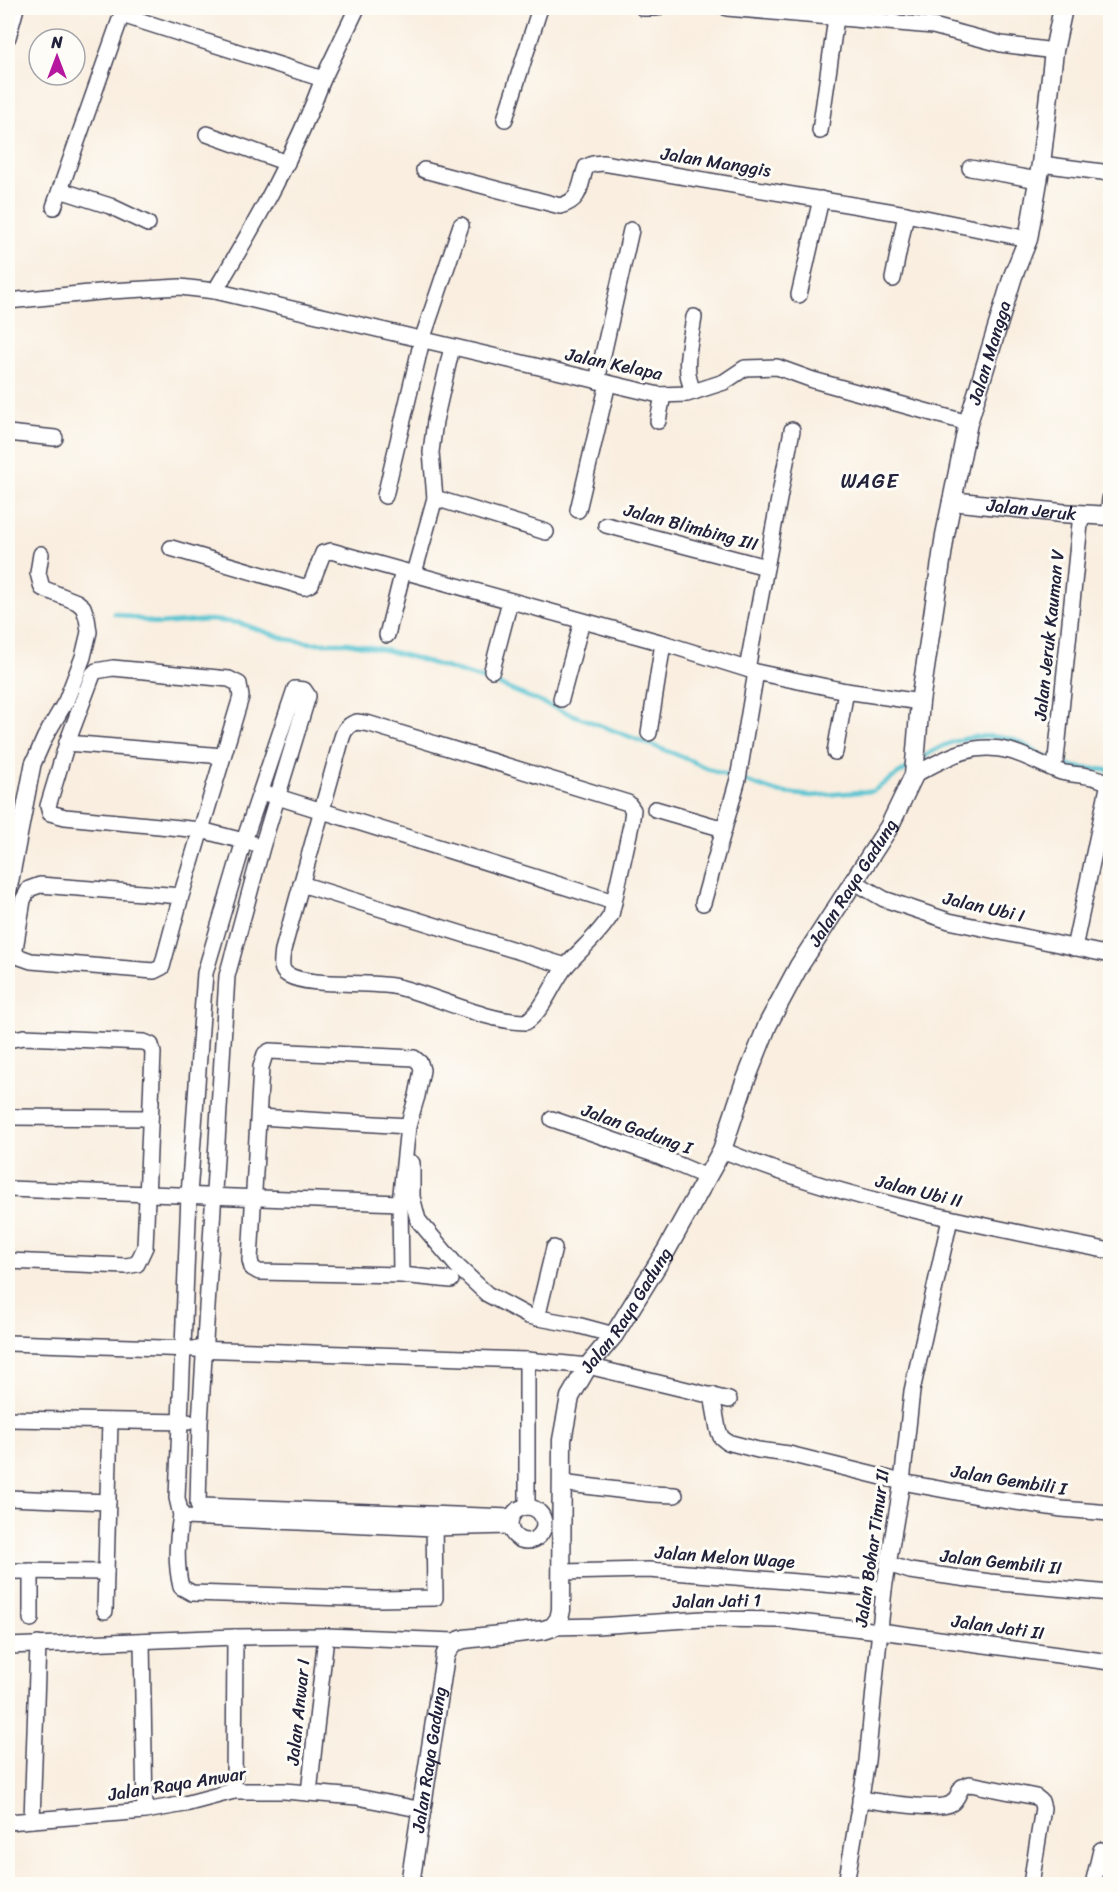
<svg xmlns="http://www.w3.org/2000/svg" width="1118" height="1892" viewBox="0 0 1118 1892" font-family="Sriracha,sans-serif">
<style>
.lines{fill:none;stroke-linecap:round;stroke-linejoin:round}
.stream{stroke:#58c4d2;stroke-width:4.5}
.minor-casing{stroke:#424154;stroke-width:18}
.tertiary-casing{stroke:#424154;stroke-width:21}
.minor{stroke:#fff;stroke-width:15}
.tertiary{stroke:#fff;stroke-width:18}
.labels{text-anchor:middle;stroke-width:6;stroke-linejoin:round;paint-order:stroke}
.street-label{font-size:18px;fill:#22223b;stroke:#fdfcf7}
.quarter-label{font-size:21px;letter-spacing:1.5px;fill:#22223b;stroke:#fdfcf7}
</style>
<rect width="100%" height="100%" fill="#fdfcf7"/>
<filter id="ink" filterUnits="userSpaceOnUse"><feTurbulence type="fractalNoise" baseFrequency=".0167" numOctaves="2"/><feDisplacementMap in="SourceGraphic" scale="12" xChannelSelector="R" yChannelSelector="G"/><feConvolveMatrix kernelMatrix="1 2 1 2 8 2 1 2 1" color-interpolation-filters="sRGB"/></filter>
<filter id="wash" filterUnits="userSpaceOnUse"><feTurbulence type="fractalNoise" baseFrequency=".008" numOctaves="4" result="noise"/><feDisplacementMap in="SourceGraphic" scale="24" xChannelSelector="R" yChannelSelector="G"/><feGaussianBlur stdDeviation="1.35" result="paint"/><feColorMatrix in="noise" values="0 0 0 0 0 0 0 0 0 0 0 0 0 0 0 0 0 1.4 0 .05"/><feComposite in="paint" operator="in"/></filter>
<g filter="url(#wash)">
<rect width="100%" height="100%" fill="#f9eedf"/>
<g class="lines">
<g class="stream">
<polyline points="114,613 159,624 211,620 239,623 286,639 311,643 348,643 385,650 418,659 492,682 550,706 685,758 711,770 777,792 811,796 873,791 909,767"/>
<path d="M921 759C948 739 981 731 1014 740 1027 744 1038 755 1051 760 1069 768 1091 769 1110 770"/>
</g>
</g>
</g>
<g filter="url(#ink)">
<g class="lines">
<defs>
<g id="minor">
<polyline points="643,8 657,8"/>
<polyline points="727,8 933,26 1001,44 1054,51"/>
<polyline points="122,15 323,79 357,8"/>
<polyline points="8,37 16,8"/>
<polyline points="505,119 540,8"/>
<polyline points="820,131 836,18"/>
<polyline points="207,134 287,163"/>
<polyline points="1041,164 1110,173"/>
<polyline points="970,168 1038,180"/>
<path d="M424 170 560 206C582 200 579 186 586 167L593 164 603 163 906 214 1028 239"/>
<polyline points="60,190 110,206 148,224"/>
<polyline points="54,207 124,8"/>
<polyline points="893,279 906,214"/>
<path d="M215 291C256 223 295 154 323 79"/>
<polyline points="799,295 821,199"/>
<polyline points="8,301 110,291 180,287 215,291 659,395 687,394 724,382 745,368 777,367 813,380 968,423"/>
<polyline points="597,381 631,230"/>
<path d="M694 392C681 371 691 340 694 317"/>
<polyline points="658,421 663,395"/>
<polyline points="8,433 55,438"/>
<polyline points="385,496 422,340 461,225"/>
<polyline points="435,498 546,532"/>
<polyline points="578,510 608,383"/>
<polyline points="1108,516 1110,499"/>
<polyline points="606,525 766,567"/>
<polyline points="171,548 304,587 311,584 323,553 331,551 663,643 756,672 846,691 920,702"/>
<polyline points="414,573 435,498 431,452 435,421 452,347"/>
<polyline points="387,635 403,571"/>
<polyline points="747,669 792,430"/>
<polyline points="492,670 510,601"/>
<polyline points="561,699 582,621"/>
<path d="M357 722 370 724 628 803 633 810 631 825 611 915C600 934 582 948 567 965 552 982 546 1008 526 1022 486 1022 437 996 398 987 368 980 312 988 288 975 279 970 282 960 283 950L338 752C342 739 342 726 357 722Z"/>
<polyline points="649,733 663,643"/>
<polyline points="67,743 223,756"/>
<polyline points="835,752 846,691"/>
<polyline points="1056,759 1081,514"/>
<path d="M914 775C946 758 972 741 1010 751 1028 756 1044 766 1061 772 1076 776 1093 774 1106 782L1108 787 1074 948"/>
<polyline points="268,794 614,902"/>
<polyline points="655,809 724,829"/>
<polyline points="853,881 884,899 949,921 1110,955"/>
<polyline points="301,884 566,966"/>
<polyline points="8,895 33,764 45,737 66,701 83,657 89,632 87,618 83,607 77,602 42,588 38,573 41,554"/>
<polyline points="181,896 40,885 29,889 23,900 14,955 31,961 154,971 162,967 181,896 241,697 239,684 229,679 113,668 96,671 93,674 67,743 48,806 50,813 65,817 201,830 251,843"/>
<polyline points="703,903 738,779 756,672"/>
<polyline points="8,1040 24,1037 144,1042 151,1045 153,1053 145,1247 137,1264 126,1266 8,1261"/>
<polyline points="8,1117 150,1118"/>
<polyline points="259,1117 408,1126"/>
<polyline points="552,1119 653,1154 707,1177"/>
<path d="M722 1150C847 1201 979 1225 1110 1251"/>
<polyline points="412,1163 412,1197 418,1220 456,1265 487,1294 528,1316 577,1325 614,1335"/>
<polyline points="8,1189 400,1203"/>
<polyline points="401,1275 400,1203 408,1126 417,1096 422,1070 420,1063 414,1058 270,1051 265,1054 261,1067 250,1260 252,1268 259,1272 401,1275 451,1280"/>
<polyline points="537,1318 554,1248"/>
<polyline points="8,1343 527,1360 588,1366 729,1400"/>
<polyline points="527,1360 527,1507"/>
<polyline points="712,1395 718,1429 721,1437 727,1442 758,1450 789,1454 902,1482 983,1497 1062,1509 1110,1513"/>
<polyline points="8,1419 188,1422"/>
<polyline points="561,1483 651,1494 675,1495"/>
<polyline points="8,1498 108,1502"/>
<circle cx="527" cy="1524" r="17"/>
<path d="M181 1515C177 1541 175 1562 181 1587L192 1593 376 1599 435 1598 434 1519"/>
<polyline points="509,1526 434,1528 185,1517 181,1515 177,1498 189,1195 205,973 244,841 295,689 304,690 308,696 262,847 227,976 200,1423 198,1504 202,1506 511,1517"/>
<polyline points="888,1564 910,1571 990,1582 1110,1593"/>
<polyline points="8,1571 106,1572"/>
<polyline points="562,1572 649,1570 884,1589"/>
<polyline points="105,1611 110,1421"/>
<polyline points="31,1619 31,1571"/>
<polyline points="553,1627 596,1626 703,1619 781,1620 880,1631 1110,1662"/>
<polyline points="142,1641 145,1811"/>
<polyline points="8,1646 235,1637 326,1636 455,1641"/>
<polyline points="234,1791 235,1637"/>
<polyline points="309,1793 326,1636"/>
<path d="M860 1799C877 1801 940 1812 952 1803 957 1799 959 1792 962 1787L970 1784 1036 1797 1041 1801 1043 1808 1031 1884"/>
<polyline points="32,1820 38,1644"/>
<polyline points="8,1822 145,1811 185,1804 234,1791 284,1791 357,1797 423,1810"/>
<polyline points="846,1884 867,1761 884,1589 902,1482 912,1391 950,1219"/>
<polyline points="1093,1884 1101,1850"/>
</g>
<g id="tertiary">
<path id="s1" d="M952 501 1061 513 1110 516"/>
<path id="s2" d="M410 1884 445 1656C449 1646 454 1642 464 1639L544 1630 553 1627 559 1619 561 1610 562 1440 570 1397 588 1366 614 1335 666 1251 722 1150 743 1087 768 1024 799 966 889 827 914 775 920 702 945 535 968 423 1013 276 1028 239 1041 164 1054 51 1063 8"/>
</g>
</defs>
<use href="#minor" class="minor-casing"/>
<use href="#tertiary" class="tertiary-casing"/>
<use href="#minor" class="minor"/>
<use href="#tertiary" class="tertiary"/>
</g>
</g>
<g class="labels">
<g class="street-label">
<text transform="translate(716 162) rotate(9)" y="6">Jalan Manggis</text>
<text dy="6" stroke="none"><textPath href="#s2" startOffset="1724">Jalan Mangga</textPath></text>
<text transform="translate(614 364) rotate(12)" y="6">Jalan Kelapa</text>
<text dy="6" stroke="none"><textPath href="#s1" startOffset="80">Jalan Jeruk</textPath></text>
<text transform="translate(691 527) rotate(15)" y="6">Jalan Blimbing III</text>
<text transform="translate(1049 635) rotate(-84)" y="6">Jalan Jeruk Kauman V</text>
<text dy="6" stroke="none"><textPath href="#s2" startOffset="1170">Jalan Raya Gadung</textPath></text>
<text transform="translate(984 907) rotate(13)" y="6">Jalan Ubi I</text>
<text transform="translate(637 1129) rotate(20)" y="6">Jalan Gadung I</text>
<text transform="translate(919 1191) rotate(14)" y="6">Jalan Ubi II</text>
<text dy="6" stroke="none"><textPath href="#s2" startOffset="684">Jalan Raya Gadung</textPath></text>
<text transform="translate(1009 1480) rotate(9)" y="6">Jalan Gembili I</text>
<text transform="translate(872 1548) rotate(-82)" y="6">Jalan Bohar Timur II</text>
<text transform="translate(725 1557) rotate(4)" y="6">Jalan Melon Wage</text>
<text transform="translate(1001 1562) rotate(6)" y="6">Jalan Gembili II</text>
<text transform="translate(717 1601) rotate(-1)" y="6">Jalan Jati 1</text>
<text transform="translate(998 1627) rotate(8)" y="6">Jalan Jati II</text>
<text transform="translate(298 1712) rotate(-84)" y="6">Jalan Anwar I</text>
<text dy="6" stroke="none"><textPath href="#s2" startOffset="126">Jalan Raya Gadung</textPath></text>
<text transform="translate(177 1784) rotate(-9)" y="6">Jalan Raya Anwar</text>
</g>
<g class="quarter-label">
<text x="870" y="488">WAGE</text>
</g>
</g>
<rect width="1118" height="1892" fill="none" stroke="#fdfcf7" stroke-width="30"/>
<g transform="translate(57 57)"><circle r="28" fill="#fdfcf7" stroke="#a5a5ac" stroke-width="1.5"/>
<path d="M0-4.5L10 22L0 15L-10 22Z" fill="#b5179e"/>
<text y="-9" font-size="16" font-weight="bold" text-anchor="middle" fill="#22223b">N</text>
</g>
</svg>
